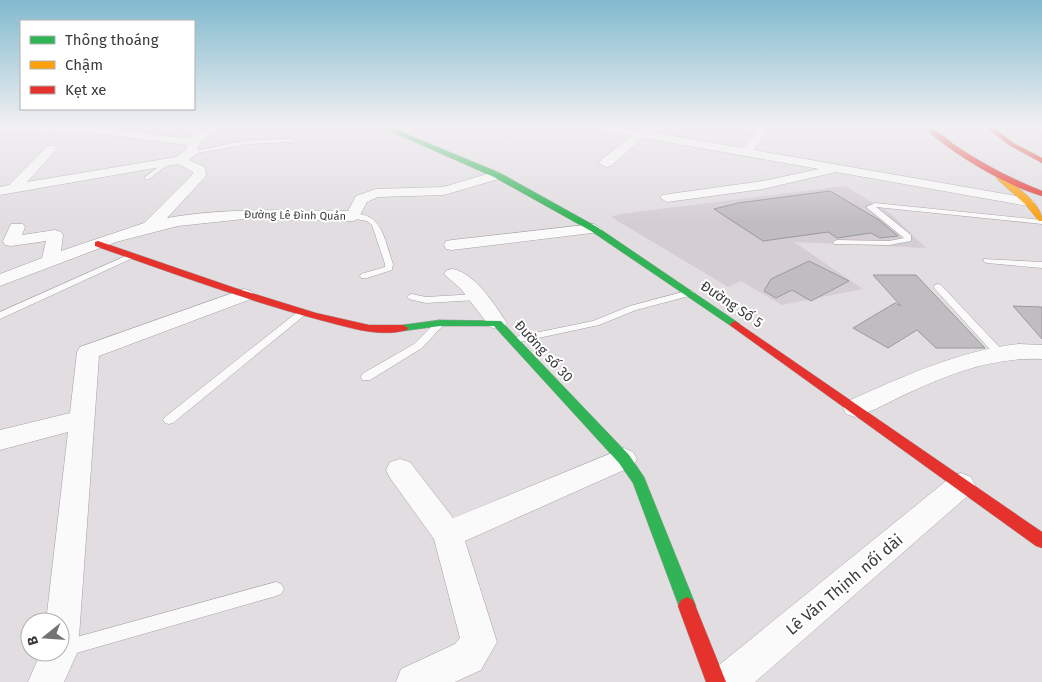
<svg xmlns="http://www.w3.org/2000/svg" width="1042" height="682" viewBox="0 0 1042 682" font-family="'Fira Sans',sans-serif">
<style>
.built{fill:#d5cdd4}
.building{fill:#c0bdc0;stroke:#9c999c}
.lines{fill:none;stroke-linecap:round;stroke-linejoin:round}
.lane-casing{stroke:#a3a0a3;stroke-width:1}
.street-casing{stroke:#a3a0a3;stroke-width:1}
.fast-casing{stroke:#a3a0a3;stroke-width:1}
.slow-casing{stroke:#a3a0a3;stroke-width:1}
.jam-casing{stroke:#a3a0a3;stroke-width:1}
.lane{fill:#fafafa;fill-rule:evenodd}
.street{fill:#fafafa;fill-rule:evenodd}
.fast{fill:#30b455;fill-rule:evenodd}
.slow{fill:#ff9f0a;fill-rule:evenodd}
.jam{fill:#e5322d;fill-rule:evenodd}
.labels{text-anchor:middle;stroke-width:4;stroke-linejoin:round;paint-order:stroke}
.far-street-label{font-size:11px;fill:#3c3a3c;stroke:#fff}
.street-label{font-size:14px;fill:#3c3a3c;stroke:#fff}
.near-street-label{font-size:16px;fill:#3c3a3c;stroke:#fff}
</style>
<rect width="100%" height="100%" fill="#e1dde1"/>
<polygon class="built" points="845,186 891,214 926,248 794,242 863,289 782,305 741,281 728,287 611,217 620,214"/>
<g class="building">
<polygon points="830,191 879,220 898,236 880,238 871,233 837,238 828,232 763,241 714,209 738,203"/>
<polygon points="809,261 849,281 811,301 792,290 776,298 764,291 771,279"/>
<polygon points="873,275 916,275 985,348 936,348 917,330 888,348 853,328 895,303 901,306"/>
<polygon points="1013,306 1042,307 1042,339"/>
</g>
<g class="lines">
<defs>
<g id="lane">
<polygon points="291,139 294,141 293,142 249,144 192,154 189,152 249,140"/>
<polygon points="166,161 171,162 149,179 145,179 145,177"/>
<polygon points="875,203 1042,220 1042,224 876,207 911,235 911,241 889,245 834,244 833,242 837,240 889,241 904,238 866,207"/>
<path d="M350 214C383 211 384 240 393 264L392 270 367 278H361L360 276 361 274 385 267V264L372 225 367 221 350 218Z"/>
<polygon points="130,254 133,254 137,256 0,319 0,312"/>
<polygon points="984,259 1042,262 1042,268 987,263 983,261"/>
<polygon points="938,284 941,285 1003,351 1004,353 1003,355 995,355 935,289 934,287 935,285"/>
<polygon points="690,290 693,291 694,293 693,295 636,310 599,325 515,343 510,340 515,337 593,321 630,306"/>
<polygon points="412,294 426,297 477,294 482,297 477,300 426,303 409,299 407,297 409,295"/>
<polygon points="303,309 306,310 308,312 306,314 173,423 169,424 165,423 163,420 165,417 300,310"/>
<polygon points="440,320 445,323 422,348 370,380 362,380 361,377 362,374 414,344 437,321"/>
<polygon points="276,582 281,584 284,589 281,594 276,596 66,656 59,652 60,642 66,640"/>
</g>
<g id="street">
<path d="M0 127 101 128 184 138C201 135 202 127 221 127L199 143 198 152 189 160 205 167 206 176 167 218C227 207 287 211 348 211L356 196 376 189 443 187 497 171 504 175 502 178 444 195 378 197 367 202 358 219 353 221 244 219 178 226 116 242 0 286V274L42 258 46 241 11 246 5 245 3 241 11 224H23L25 227 22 235 55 230 61 232 63 235 61 251 144 223 192 175 193 172 178 164 0 195V187L9 185 47 146H55L57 149 27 182 176 157 186 150 187 145 101 134 0 130Z"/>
<polygon points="595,127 620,127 638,130 642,127 653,127 650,132 743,148 758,127 770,127 754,150 1028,198 1035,202 1028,206 836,172 763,189 667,202 660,198 662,195 763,181 819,169 643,138 611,166 606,167 599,163 601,160 631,136 601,130"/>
<polygon points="594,224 602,229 600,232 452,250 446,249 444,245 446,241 452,240"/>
<path d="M453 269C476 274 494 304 507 323L504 327 497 329 490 327 461 289 444 274 447 270Z"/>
<polygon points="244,289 251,291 254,295 251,299 99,356 78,651 64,682 28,682 41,652 60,652 60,622 46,622 68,432 0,450 0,430 70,413 77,352 80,347"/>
<path d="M1019 344 1042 345V359C993 357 952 373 908 393 891 401 874 411 855 417L846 414 843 408 846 402C903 377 957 351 1019 344Z"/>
<polygon points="624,448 633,452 637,459 633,466 465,541 497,642 481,670 455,682 396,682 401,669 455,644 460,638 434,539 390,478 386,470 390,462 400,459 410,462 453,518"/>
<polygon points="961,473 971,477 975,485 971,493 755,682 709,682 714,669 951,477"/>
</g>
<g id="fast">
<polygon points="381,127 389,127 500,173 597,227 740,324 735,327 731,326 591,231 494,177"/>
<polygon points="440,320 501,321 629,455 644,477 696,606 693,612 687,615 681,612 633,483 619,463 494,326 440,326 403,331 398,328 403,325"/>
</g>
<path id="slow" d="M997 175H1003C1016 187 1042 203 1042 221H1039L1025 204 997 179Z"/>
<g id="jam">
<path d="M924 127C936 127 947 140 956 146 983 164 1012 179 1042 191V196C1007 186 950 153 924 127Z"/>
<polygon points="986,127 993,127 1013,143 1042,158 1042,163 1009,145"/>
<path d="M98 241 235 288 316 313 369 325H403L408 328 407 330C378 338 348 327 320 320 244 300 170 272 95 246V242Z"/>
<polygon points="735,321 1042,532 1042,548 1036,546 731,326 730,324"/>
<polygon points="687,597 693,600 726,682 706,682 678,606 681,600"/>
</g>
</defs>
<use href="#lane" class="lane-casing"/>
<use href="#street" class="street-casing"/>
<use href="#fast" class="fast-casing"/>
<use href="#slow" class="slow-casing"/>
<use href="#jam" class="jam-casing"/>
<use href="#lane" class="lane"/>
<use href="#street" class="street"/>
<use href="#fast" class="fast"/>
<use href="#slow" class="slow"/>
<use href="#jam" class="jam"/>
</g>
<linearGradient id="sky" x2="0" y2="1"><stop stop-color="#81bace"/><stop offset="0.57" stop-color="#f2f0f2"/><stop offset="1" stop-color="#f2f0f2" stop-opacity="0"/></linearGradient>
<rect width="1042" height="222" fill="url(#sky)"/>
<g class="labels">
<g class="far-street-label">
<text transform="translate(295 215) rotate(1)" y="4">Đường Lê Đình Quản</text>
</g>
<g class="street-label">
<text transform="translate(732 304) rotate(34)" y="5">Đường Số 5</text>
<text transform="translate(544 351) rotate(47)" y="5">Đường số 30</text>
</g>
<g class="near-street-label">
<text transform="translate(844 584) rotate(-40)" y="6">Lê Văn Thịnh nối dài</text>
</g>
</g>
<rect x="20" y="20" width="175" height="90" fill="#ffffff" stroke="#b1b0b1"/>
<rect x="30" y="36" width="25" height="8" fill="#30b455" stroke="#b1b0b1"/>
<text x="65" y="45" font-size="15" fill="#3c3a3c">Thông thoáng</text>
<rect x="30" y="61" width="25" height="8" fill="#ff9f0a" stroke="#b1b0b1"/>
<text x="65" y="70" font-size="15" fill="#3c3a3c">Chậm</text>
<rect x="30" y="86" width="25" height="8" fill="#e5322d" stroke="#b1b0b1"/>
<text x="65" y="95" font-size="15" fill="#3c3a3c">Kẹt xe</text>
<g transform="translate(45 637) rotate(253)"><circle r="24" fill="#ffffff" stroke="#b1b0b1"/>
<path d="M0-4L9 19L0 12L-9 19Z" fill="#767376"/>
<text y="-8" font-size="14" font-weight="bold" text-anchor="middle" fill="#3c3a3c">B</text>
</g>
</svg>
